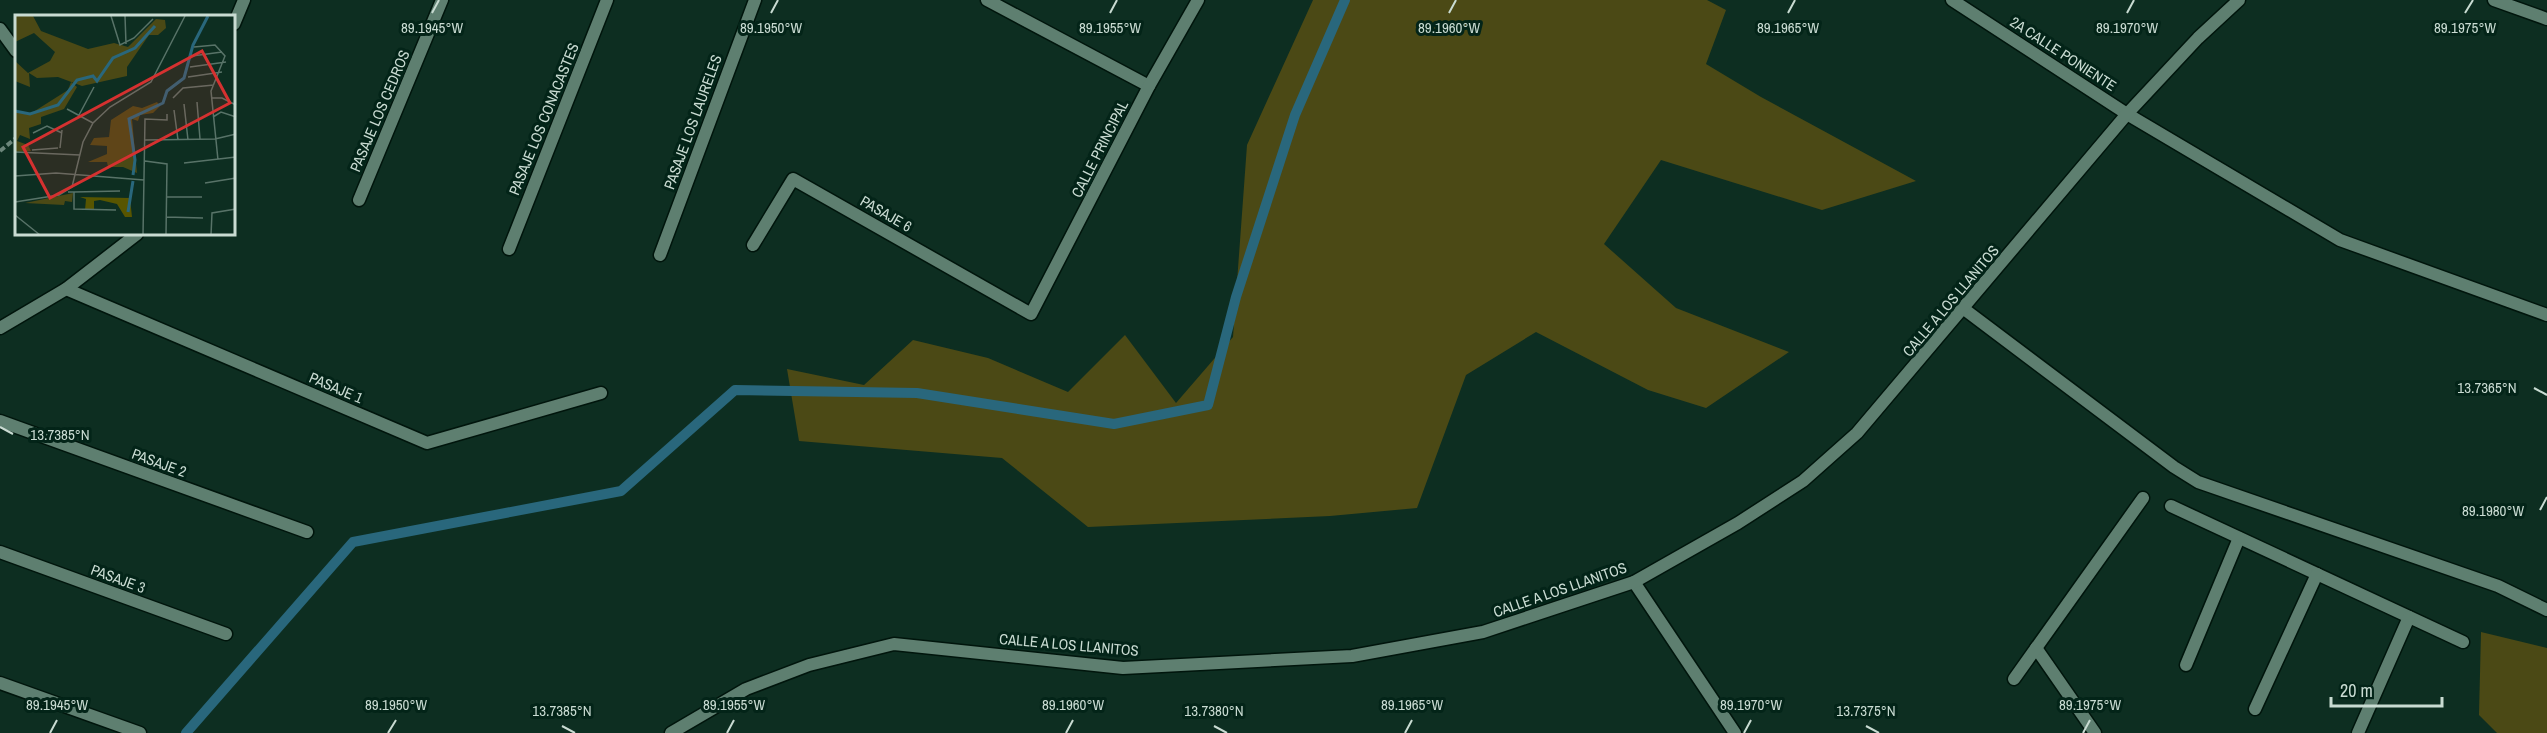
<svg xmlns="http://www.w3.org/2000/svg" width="2547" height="733" viewBox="0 0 2547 733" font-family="'Archivo Narrow',sans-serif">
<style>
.green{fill:#4b4915}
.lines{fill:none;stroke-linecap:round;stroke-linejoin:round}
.stream{stroke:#29677c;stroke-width:10}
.street-casing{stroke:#00150c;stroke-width:15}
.path{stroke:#6c867b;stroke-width:4;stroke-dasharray:6 3;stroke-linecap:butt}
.street{stroke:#5e7f70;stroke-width:12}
.ticks{fill:none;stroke:#c9dbd2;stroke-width:2}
.labels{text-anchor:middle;stroke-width:6;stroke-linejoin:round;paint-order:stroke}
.street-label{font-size:15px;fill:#c9dbd2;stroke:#032418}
.inset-river{fill:none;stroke:#29677c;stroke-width:3}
.inset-road{fill:none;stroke:#587368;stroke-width:1.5}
.view{fill:#d53130;fill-opacity:0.15;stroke:#d53130;stroke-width:3}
.inset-edge{fill:none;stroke:#c9dbd2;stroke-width:3}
.ticks-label{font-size:15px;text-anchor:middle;fill:#c9dbd2;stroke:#032418;stroke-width:6;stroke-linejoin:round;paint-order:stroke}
</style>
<rect width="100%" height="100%" fill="#0d2e21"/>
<g class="green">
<polygon points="1313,0 1707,0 1726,10 1706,64 1761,97 1916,181 1822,210 1661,160 1604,244 1676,308 1789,352 1706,408 1648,390 1536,332 1466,375 1417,508 1330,516 1088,527 1002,458 799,441 787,369 864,385 913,340 988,358 1068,392 1125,335 1176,403 1233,337 1247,145"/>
<polygon points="2481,632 2547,648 2547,733 2497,733 2479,715"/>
</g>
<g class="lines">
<polyline class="stream" points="186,733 353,542 621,491 735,390 917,393 1114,424 1208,405 1236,297 1295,115 1345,0"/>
<defs>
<g id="street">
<polyline points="987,0 1149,86"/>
<polyline points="1952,0 2127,114 2340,240 2547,315"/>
<polyline points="2494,0 2547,19"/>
<polyline points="234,24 244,0"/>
<polyline points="0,29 16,51"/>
<polyline points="359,200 442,0"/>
<polyline points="753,245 793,179 1031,314 1149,86 1198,0"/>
<polyline points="509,249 607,0"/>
<polyline points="660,255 755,0"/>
<polyline points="66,289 427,443 601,393"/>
<polyline points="1964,309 2174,467 2198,482 2498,586 2547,610"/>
<polyline points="0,328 66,289 137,234"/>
<polyline points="0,421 307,532"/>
<polyline points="2171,506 2463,642"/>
<polyline points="0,552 226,634"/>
<polyline points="1634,582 1735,733"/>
<polyline points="2036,648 2095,733"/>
<polyline points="2186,665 2239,538"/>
<polyline points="2014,679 2143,498"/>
<polyline points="0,683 140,733"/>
<polyline points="2255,709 2317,574"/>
<polyline points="671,733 746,689 809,665 894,644 1123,668 1352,656 1483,632 1634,582 1738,523 1803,481 1857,433 2127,114 2198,38 2239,0"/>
<polyline points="2358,733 2409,617"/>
</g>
</defs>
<use href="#street" class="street-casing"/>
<polyline class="path" points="0,151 16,138"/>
<use href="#street" class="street"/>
</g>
<path class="ticks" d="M432 13 439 0M771 13 778 0M1110 13 1117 0M1449 13 1456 0M1788 13 1795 0M2127 13 2134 0M2465 13 2473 0M2534 388 2547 395M0 427 13 434M2540 510 2547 497M562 726 575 733M1214 726 1227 733M1866 726 1879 733M50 733 57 720M388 733 396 720M727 733 734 720M1066 733 1073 720M1405 733 1412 720M1744 733 1751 720M2083 733 2090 720"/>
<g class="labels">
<g class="street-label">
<text transform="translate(2063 54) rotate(33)" y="5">2A CALLE PONIENTE</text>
<text transform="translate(380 111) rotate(-67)" y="5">PASAJE LOS CEDROS</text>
<text transform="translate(544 119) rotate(-68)" y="5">PASAJE LOS CONACASTES</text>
<text transform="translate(693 122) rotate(-70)" y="5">PASAJE LOS LAURELES</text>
<text transform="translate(1100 149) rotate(-63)" y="5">CALLE PRINCIPAL</text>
<text transform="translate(886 214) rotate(30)" y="5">PASAJE 6</text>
<text transform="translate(1951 301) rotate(-50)" y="5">CALLE A LOS LLANITOS</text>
<text transform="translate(336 388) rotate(23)" y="5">PASAJE 1</text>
<text transform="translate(159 463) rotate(20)" y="5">PASAJE 2</text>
<text transform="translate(118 579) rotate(20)" y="5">PASAJE 3</text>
<text transform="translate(1560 590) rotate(-19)" y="5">CALLE A LOS LLANITOS</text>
<text transform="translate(1069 645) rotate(5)" y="5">CALLE A LOS LLANITOS</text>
</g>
</g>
<g transform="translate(15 15)">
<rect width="220" height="220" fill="#0d2e21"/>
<path d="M0 1H18L26 16 73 34 99 28 113 32 141 4 150 5 151 13 143 20H134L112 52V61L67 71 43 62 22 63 14 58 15 72 0 66V46L13 58 35 46 40 37 19 18 0 27ZM56 67 62 72 49 94 26 102V109L14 113 15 124 5 120 2 126 13 130 16 136 0 137V96L15 99 53 75ZM142 87 145 91 138 98 125 100 123 106 117 104 122 158 108 152H93L92 147H73L92 139V131L75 130 79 123 94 122 96 105 118 91 127 93ZM58 178 57 187 50 186 49 190 10 188Z" fill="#4b4915"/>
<path d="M65 182 115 183 117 202H110L102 189 85 185 79 186V195H70L71 184Z" fill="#585500"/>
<path class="inset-river" d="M0 96 15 99 43 90 62 65 78 61 82 66 98 43 120 33 140 11M118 160 120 145 114 104 148 88 152 76 169 63 178 30 193 1M113 197 118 166"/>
<path class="inset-road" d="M96 1 105 30 119 23 138 4M110 1 111 29M179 32 200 30 210 41 196 76 203 145M177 41 207 37M175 52 211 47M173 62 207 57M158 83 168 73 199 70M196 83H207L221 90M182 87 185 124M169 89 173 125M52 94 78 108M159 95 163 125M64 100 79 72M198 102 206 97 221 102M18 118 32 111 47 118M130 125 200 124 221 119M45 133 47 115M17 135 43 133M0 137 65 140M130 146 152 149 151 220M169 148 221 142M0 161 41 158 129 165M190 168 221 163M53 177H59V194L101 195M59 177 105 176M151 182H187M0 187 44 180 57 172 68 127 78 108 95 92 136 67 170 1M0 200 25 220M151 202 188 203M128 220 130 104 152 105V99M196 220 197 198 221 194"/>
<path class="view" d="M187 36 215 88 35 183 8 132Z"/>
<rect width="220" height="220" class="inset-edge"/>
</g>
<g class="ticks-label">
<text x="432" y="33">89.1945°W</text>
<text x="771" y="33">89.1950°W</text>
<text x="1110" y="33">89.1955°W</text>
<text x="1449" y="33">89.1960°W</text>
<text x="1788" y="33">89.1965°W</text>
<text x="2465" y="33">89.1975°W</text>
<text x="2127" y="33">89.1970°W</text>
<text x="2487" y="393">13.7365°N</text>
<text x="60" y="440">13.7385°N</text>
<text x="2493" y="516">89.1980°W</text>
<text x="57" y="710">89.1945°W</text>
<text x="396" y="710">89.1950°W</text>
<text x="734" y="710">89.1955°W</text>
<text x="1073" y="710">89.1960°W</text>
<text x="1412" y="710">89.1965°W</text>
<text x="1751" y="710">89.1970°W</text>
<text x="2090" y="710">89.1975°W</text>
<text x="562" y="716">13.7385°N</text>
<text x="1214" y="716">13.7380°N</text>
<text x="1866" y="716">13.7375°N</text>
</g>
<path d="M2331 697v9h111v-9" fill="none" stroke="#c9dbd2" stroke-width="3"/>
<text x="2340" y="697" font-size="18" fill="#c9dbd2" stroke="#032418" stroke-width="4.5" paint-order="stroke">20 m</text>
</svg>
